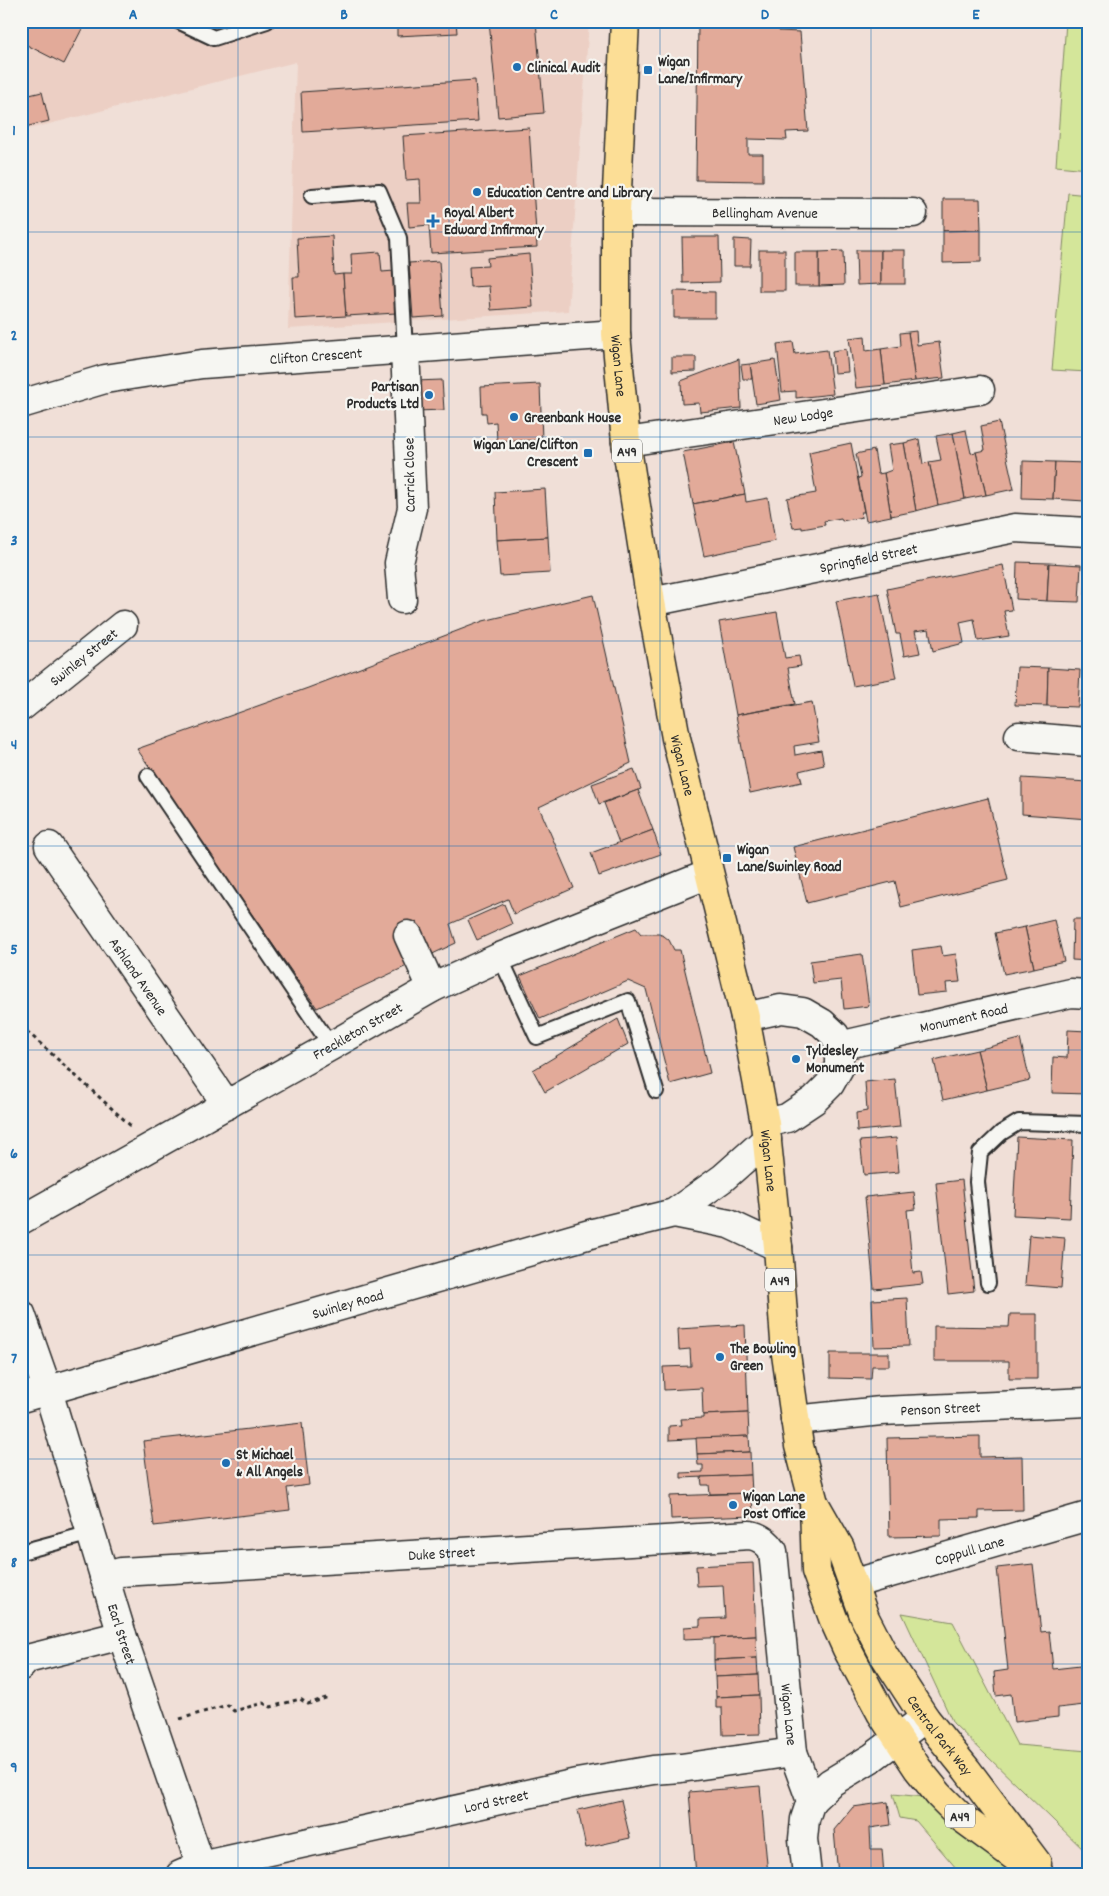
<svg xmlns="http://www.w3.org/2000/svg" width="1109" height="1896" viewBox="0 0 1109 1896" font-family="Dekko,sans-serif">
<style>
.built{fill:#eccfc4}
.green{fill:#d4e69a;stroke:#808862}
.building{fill:#e2aa99;stroke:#2b2b2b}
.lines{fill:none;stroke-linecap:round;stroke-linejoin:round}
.lane-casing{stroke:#2b2b2b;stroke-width:18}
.street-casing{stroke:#2b2b2b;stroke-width:31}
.secondary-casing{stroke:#2b2b2b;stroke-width:31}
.highway-casing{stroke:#2b2b2b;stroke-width:31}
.path{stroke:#2b2b2b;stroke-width:3;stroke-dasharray:4 4;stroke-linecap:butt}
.lane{stroke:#f6f6f2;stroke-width:14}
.street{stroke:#f6f6f2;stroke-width:28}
.secondary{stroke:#f6f6f2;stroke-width:28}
.highway{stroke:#fcde96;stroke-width:28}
.grid{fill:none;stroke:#1f6fb2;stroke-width:1;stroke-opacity:0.55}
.poi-dot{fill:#1f6fb2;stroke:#f6f6f2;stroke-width:2}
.labels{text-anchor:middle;stroke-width:4.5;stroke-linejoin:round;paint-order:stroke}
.shield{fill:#f6f6f2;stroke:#686867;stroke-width:1}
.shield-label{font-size:14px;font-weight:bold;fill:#2b2b2b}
.poi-label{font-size:15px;font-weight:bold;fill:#2b2b2b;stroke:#f6f6f2;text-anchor:start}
.street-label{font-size:15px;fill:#2b2b2b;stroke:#f6f6f2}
.neatline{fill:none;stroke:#1f6fb2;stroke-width:2}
.grid-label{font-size:16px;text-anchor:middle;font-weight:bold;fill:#1f6fb2}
</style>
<rect width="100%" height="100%" fill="#f0dfd7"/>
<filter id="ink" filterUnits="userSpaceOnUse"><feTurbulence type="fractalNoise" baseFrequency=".02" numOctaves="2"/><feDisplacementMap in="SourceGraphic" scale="10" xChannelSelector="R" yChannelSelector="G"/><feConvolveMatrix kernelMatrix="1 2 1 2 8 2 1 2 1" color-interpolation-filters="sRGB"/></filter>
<g filter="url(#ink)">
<polygon class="built" points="21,21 589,21 568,311 288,329 296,62 21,131"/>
<g class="green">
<polygon points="1066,21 1088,21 1088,169 1056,166"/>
<polygon points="1068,193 1088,195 1088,372 1052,370"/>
<polygon points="902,1613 953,1622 1017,1745 1088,1751 1088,1854 953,1723"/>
<polygon points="893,1794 925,1797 1016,1875 962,1875 916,1821 900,1818"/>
</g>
<g class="building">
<polygon points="21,21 86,21 64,64 21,42"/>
<polygon points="397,21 456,21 457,33 397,36"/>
<polygon points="489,21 536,21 544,113 498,117"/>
<polygon points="695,21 778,21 779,31 800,32 808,131 786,132 787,140 748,139 748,154 763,154 763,181 696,180 698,25"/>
<polygon points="475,80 478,121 303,132 301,92"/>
<polygon points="42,92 49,121 21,128 21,97"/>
<polygon points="529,128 537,247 431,253 429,225 409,227 407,203 421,203 420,179 406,180 403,136"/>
<polygon points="943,199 980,199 981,230 943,231"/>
<polygon points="981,230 981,262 943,263 943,231"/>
<polygon points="332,236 334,275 343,274 346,316 295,319 293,277 299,277 297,238"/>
<polygon points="682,237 719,237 720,282 683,283"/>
<polygon points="734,239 751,240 750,266 734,266"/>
<rect x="759" y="250" width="26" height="41"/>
<polygon points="856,250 881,250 881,284 857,285"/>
<rect x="881" y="250" width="24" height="34"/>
<polygon points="843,251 844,285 819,286 819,252"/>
<polygon points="380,252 382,272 394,271 396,313 346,316 343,274 352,274 351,254"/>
<rect x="795" y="252" width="24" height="34"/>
<polygon points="529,254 533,307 491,310 489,286 470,287 469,267 488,266 487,258"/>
<polygon points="439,261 443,316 413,318 409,263"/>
<polygon points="674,291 715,292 715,318 674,318"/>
<polygon points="916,331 917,345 939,342 944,378 915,381 908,332"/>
<polygon points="908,332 915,381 885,385 881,349 901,346 900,333"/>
<polygon points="865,336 866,351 881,349 885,385 856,388 849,338"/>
<polygon points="793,342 795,354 827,350 833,394 796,398 796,391 782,392 777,344"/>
<polygon points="846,349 848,372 834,373 832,351"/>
<polygon points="672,357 696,357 696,371 672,372"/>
<polygon points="739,359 741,408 700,412 699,403 682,404 681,381"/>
<polygon points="775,360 781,400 756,404 750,364"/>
<polygon points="750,364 752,379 743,379 741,365"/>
<polygon points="442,380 444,410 416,411 415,381"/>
<polygon points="540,384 542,440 497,442 496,422 487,423 486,413 482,413 481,387"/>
<polygon points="999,422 1014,489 986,495 976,452 985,450 981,426"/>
<polygon points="966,430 971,453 976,452 986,495 965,499 953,433"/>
<polygon points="953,433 965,499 938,505 929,462 941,460 936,436"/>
<polygon points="919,439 923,464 929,462 938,505 916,511 904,443"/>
<polygon points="734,442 745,494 693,504 683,452"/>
<polygon points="851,443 864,512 861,512 862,517 842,521 841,518 824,521 825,525 802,529 802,527 793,528 787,498 816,493 809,452"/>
<polygon points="904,443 916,511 891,516 884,473 892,470 888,445"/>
<polygon points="874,450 878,474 884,473 891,516 866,521 858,478 861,477 856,454"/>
<polygon points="1023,461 1055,462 1053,499 1022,498"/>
<polygon points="1055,462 1087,463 1085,501 1053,499"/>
<polygon points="545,489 548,537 497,540 495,492"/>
<polygon points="745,494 746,502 768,498 775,541 704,556 693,504"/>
<polygon points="548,537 550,573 500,576 497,540"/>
<polygon points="1017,562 1049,563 1047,601 1016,599"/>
<polygon points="1049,563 1081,565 1079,602 1047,601"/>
<polygon points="1003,565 1012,610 1004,611 1009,636 978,641 974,619 960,622 964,643 933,651 929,629 915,631 920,653 904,656 900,634 896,634 887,589"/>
<polygon points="1086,566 1088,566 1088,603 1085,603"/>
<polygon points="879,593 896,678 853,686 836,601"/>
<polygon points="593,595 631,763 539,807 574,888 514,914 508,899 450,924 456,943 317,1008 137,749 308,688 483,621"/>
<polygon points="777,612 785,658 799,656 801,666 788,668 795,704 736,715 719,622"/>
<polygon points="1017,667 1048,668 1047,706 1015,705"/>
<polygon points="1048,668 1080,670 1078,707 1047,706"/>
<polygon points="1087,671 1088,671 1088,709 1086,709"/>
<polygon points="812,702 819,742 794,746 795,755 821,750 824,765 799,771 802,782 750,793 736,715"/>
<polygon points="634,769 641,789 599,804 592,784"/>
<polygon points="1022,778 1088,782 1088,819 1022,814"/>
<polygon points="638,790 653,830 619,843 604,803"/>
<polygon points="988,798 1008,880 901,907 895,881 807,903 793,847"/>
<polygon points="653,830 661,854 599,876 591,853"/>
<polygon points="504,904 512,924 477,940 468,920"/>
<polygon points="1073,919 1088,919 1088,961 1072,960"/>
<polygon points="1054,920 1064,961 1034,968 1025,927"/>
<polygon points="1025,927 1034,968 1004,974 995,933"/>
<polygon points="636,928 641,934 659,934 664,936 669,940 674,950 680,950 710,1073 670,1084 646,989 628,981 540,1019 520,976"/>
<polygon points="941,946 943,956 956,954 960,982 946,983 947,992 917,995 912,950"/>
<polygon points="862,954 869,1006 844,1009 841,980 813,983 810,961"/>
<polygon points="618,1019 628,1044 545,1092 533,1070"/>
<polygon points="1068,1030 1088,1031 1088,1094 1052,1093 1053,1057 1067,1058"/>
<polygon points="1020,1039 1030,1080 987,1090 977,1050"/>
<polygon points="977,1050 987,1090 943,1100 934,1060"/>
<polygon points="895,1079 900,1127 857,1131 856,1113 867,1111 865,1082"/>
<polygon points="1017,1137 1073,1140 1070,1218 1013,1215"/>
<polygon points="896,1138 899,1172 864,1175 860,1141"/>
<polygon points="962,1180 974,1291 948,1294 936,1183"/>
<polygon points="914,1192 916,1209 907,1210 913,1273 921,1272 923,1284 874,1289 865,1197"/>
<polygon points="1029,1235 1065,1238 1061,1288 1025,1285"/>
<polygon points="907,1298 909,1346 874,1347 872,1300"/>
<polygon points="1010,1314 1037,1314 1037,1379 1009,1379 1009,1361 934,1361 934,1326 1009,1327"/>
<polygon points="745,1325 748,1413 703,1415 702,1388 664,1390 663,1367 691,1366 690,1349 679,1350 678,1329"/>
<polygon points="830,1353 889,1353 889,1366 872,1366 871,1379 830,1378"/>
<polygon points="748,1413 749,1436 669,1440 669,1426 682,1425 681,1419 703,1418 703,1415"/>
<polygon points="302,1423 309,1485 287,1488 290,1510 154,1526 143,1441"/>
<polygon points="749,1436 750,1452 697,1454 696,1438"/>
<polygon points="980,1436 980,1457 1022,1456 1023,1510 979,1511 979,1518 941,1519 941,1536 889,1537 887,1438"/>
<polygon points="750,1452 751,1475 681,1478 681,1473 703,1472 703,1465 698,1465 697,1454"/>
<polygon points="751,1475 752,1493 710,1494 709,1485 702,1485 701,1477"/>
<polygon points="752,1493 753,1516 671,1519 670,1496"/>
<polygon points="753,1563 756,1636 684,1639 684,1627 700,1626 700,1619 725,1618 723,1585 697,1586 696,1566"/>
<polygon points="1033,1564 1041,1632 1049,1631 1053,1669 1080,1666 1084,1705 1058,1708 1058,1717 1014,1722 1011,1694 996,1696 994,1672 1008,1670 997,1568"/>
<polygon points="756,1636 757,1658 714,1660 714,1638"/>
<polygon points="757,1658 758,1675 715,1677 714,1660"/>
<polygon points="758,1675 759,1695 716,1697 715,1677"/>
<polygon points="759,1695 760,1734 723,1735 722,1708 716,1708 716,1697"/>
<polygon points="760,1786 768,1875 696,1875 689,1792"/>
<polygon points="621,1800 630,1838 586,1848 578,1810"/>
<polygon points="888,1802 891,1825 870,1828 871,1849 882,1849 884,1875 838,1875 834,1830 853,1807"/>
</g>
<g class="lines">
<defs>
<g id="lane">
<polyline points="178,21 214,38 267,21"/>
<polyline points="312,196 379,191 399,238 405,350"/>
<polyline points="148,776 331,1046"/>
<polyline points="500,957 537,1037 628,1001 656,1091"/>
<polyline points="988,1283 977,1182 980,1153 1001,1133 1019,1122 1088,1124"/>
<polyline points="21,1552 91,1533"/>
</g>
<g id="street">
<path id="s1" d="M616 212 913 213"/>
<path id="s2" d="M21 404 105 379 202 364 616 334"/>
<path id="s3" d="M626 442 980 390"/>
<polyline points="402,599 399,563 412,508 405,350"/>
<path id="s4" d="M651 602 1015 528 1088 532"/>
<path id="s5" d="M21 707 123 625"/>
<polyline points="1019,736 1088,742"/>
<path id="s6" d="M49 846 227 1105"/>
<polyline points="408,935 432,988"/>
<polyline points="745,1017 781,1009 803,1012 822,1023 835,1035 839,1046 839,1068 830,1084 814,1100 787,1118 765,1123"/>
<path id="s7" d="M839 1046 1071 993 1088 994"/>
<path id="s8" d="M21 1220 331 1046 432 988 500 957 709 874"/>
<path id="s9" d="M48 1391 122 1635 204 1875"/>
<path id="s10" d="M795 1420 881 1411 1088 1402"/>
<path id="s11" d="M104 1577 121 1572 750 1535C761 1537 767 1542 773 1551L793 1752 811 1801 805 1819 803 1839 807 1875"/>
<path id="s12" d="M852 1584 1088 1516"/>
<polyline points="21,1666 27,1659 122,1635"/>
<polyline points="811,1801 830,1783 873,1757 925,1718"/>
<path id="s13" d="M180 1875 201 1866 577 1783 653 1770 681 1768 793 1752"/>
</g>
<g id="secondary">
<polyline points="674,1213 729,1224 778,1247"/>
<polyline points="21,1314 48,1391"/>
<path id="s14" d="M21 1398 597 1232 674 1213 723 1178 767 1139"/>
</g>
<g id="highway">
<path id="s15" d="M625 21 616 212V334L626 442 651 602 676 738 745 1017 765 1123 778 1247 786 1354 799 1446 814 1503 816 1571 833 1618 847 1649 881 1713 918 1769 939 1795 962 1818 1040 1875"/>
<path id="s16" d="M816 1506 840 1548 865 1618 884 1655 925 1718 967 1770 1037 1863"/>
</g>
</defs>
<use href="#lane" class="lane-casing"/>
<use href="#street" class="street-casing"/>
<use href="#secondary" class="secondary-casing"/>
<use href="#highway" class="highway-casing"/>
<g class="path">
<polyline points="21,1026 131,1126"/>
<polyline points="180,1719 227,1705 234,1711 263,1703 271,1707 300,1699 308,1704 329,1697"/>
</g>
<use href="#lane" class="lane"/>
<use href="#street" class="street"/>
<use href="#secondary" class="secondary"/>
<use href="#highway" class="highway"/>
</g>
</g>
<path class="grid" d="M238 21V1875M449 21V1875M660 21V1875M871 21V1875M21 232H1088M21 437H1088M21 641H1088M21 846H1088M21 1050H1088M21 1255H1088M21 1459H1088M21 1664H1088"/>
<g class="poi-dot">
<circle cx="517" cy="67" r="5"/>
<rect x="643" y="65" width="10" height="10" rx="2.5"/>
<circle cx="477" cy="192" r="5"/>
<path d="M430.5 213.5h5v5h5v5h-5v5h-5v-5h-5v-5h5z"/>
<circle cx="429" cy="395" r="5"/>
<circle cx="514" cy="417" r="5"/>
<rect x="583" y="448" width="10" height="10" rx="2.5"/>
<rect x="722" y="853" width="10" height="10" rx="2.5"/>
<circle cx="796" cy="1059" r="5"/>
<circle cx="720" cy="1357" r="5"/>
<circle cx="226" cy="1463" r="5"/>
<circle cx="733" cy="1505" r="5"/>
</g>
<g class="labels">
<g class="shield">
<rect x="612" y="439.5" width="30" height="23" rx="4"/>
<rect x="765" y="1268.5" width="30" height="23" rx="4"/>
<rect x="945" y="1804.5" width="30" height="23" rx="4"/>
</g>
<g class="shield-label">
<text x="627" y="456">A49</text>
<text x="780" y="1285">A49</text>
<text x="960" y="1821">A49</text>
</g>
<g class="poi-label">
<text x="658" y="66">Wigan<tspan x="658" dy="17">Lane/Infirmary</tspan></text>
<text x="527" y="72">Clinical Audit</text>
<text x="487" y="197">Education Centre and Library</text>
<text x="444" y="217">Royal Albert<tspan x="444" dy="17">Edward Infirmary</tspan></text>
<text x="419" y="391" text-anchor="end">Partisan<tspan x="419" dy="17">Products Ltd</tspan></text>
<text x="524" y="422">Greenbank House</text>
<text x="578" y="449" text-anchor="end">Wigan Lane/Clifton<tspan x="578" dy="17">Crescent</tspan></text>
<text x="737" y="854">Wigan<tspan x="737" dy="17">Lane/Swinley Road</tspan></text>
<text x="806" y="1055">Tyldesley<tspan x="806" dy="17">Monument</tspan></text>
<text x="730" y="1353">The Bowling<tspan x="730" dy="17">Green</tspan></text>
<text x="236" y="1459">St Michael<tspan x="236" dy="17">&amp; All Angels</tspan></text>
<text x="743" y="1501">Wigan Lane<tspan x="743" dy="17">Post Office</tspan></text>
</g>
<g class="street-label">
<text dy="5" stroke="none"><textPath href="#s1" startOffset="149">Bellingham Avenue</textPath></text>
<text dy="5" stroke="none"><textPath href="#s2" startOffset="300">Clifton Crescent</textPath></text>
<text dy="5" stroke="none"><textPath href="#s15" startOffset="345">Wigan Lane</textPath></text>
<text dy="5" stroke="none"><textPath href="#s3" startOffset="179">New Lodge</textPath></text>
<text transform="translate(409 475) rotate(-91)" y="5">Carrick Close</text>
<text dy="5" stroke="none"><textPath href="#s4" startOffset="222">Springfield Street</textPath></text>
<text dy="5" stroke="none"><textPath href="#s5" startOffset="80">Swinley Street</textPath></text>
<text dy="5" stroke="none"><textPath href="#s15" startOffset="750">Wigan Lane</textPath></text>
<text dy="5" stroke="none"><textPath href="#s6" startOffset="158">Ashland Avenue</textPath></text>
<text dy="5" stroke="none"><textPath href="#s7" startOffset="128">Monument Road</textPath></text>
<text dy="5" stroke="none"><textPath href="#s8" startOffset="386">Freckleton Street</textPath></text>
<text dy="5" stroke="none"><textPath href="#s15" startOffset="1155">Wigan Lane</textPath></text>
<text dy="5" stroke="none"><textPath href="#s14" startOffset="340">Swinley Road</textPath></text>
<text dy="5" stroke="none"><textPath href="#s10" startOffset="146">Penson Street</textPath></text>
<text dy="5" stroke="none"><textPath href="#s12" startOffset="122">Coppull Lane</textPath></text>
<text dy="5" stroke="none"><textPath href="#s11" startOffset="339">Duke Street</textPath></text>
<text dy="5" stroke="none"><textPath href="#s9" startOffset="254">Earl Street</textPath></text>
<text dy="5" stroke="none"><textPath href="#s11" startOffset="841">Wigan Lane</textPath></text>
<text dy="5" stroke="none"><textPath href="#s16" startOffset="262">Central Park Way</textPath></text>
<text dy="5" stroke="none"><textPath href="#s13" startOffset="325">Lord Street</textPath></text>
</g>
</g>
<rect width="1109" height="1896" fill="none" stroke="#f6f6f2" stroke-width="55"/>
<rect x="28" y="28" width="1054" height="1840" class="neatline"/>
<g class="grid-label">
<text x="133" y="19">A</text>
<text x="344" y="19">B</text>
<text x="554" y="19">C</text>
<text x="765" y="19">D</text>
<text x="976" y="19">E</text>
<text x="14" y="135">1</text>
<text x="14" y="340">2</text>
<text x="14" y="545">3</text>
<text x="14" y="749">4</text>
<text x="14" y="954">5</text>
<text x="14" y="1158">6</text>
<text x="14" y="1363">7</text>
<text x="14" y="1567">8</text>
<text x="14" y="1772">9</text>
</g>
</svg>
